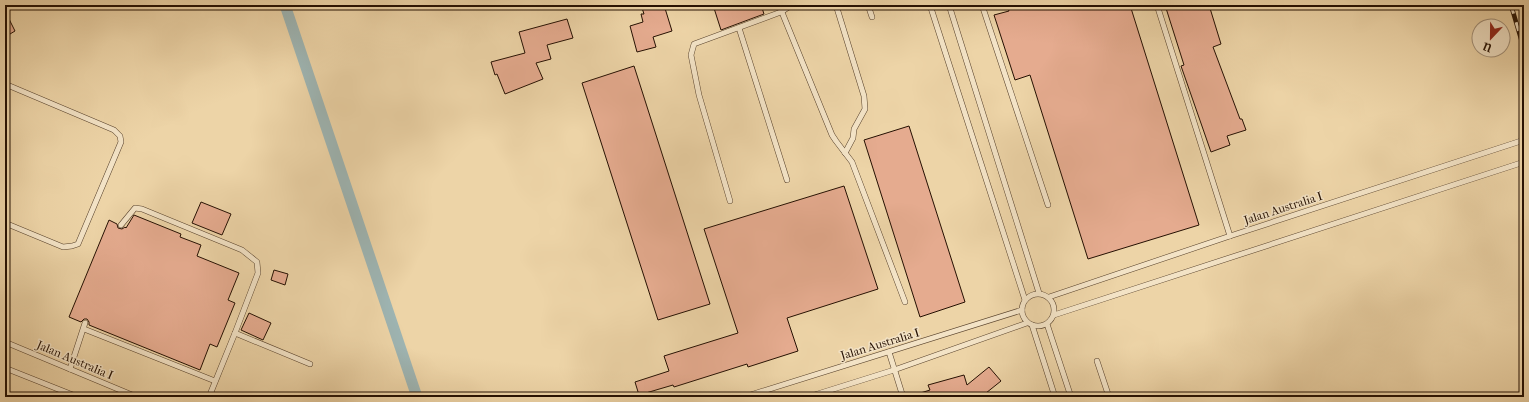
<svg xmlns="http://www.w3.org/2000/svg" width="1529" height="402" viewBox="0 0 1529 402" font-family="'IM FELL French Canon',serif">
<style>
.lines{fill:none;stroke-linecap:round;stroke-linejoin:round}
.canal{stroke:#9eb5b3;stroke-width:11}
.building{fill:#e5ab8f;stroke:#251002}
.service-casing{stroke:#57412b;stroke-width:6}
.service{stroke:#f3e3c6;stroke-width:5}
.rail-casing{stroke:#251002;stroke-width:4.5}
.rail{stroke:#f3e3c6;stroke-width:3;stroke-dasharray:9;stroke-linecap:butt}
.labels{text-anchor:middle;stroke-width:3;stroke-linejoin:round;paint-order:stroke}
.street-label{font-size:12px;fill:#251002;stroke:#f3e3c6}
</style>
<rect width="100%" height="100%" fill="#edd4a7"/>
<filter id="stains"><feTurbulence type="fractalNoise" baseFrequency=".005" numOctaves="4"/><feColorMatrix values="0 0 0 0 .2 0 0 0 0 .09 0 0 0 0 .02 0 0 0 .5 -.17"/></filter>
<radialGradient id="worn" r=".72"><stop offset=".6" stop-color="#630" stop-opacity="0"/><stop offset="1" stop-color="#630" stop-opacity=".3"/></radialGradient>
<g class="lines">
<polyline class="canal" points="285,5 417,397"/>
</g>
<g class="building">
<polygon points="641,5 664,5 672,31 653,37 656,47 637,52 630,26 643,22 641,14 644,14"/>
<polygon points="713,5 761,5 764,14 721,30"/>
<polygon points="1007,5 1130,5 1199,225 1088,259 1030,75 1015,80 994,15 1009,11"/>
<polygon points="1165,5 1209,5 1221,44 1213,47 1240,119 1242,119 1246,130 1227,136 1230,145 1211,152 1181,66 1184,65"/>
<polygon points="5,11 15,31 5,37"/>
<polygon points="567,19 573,38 547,45 551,59 536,63 543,79 505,94 497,74 495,75 491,62 525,53 519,32"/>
<polygon points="634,66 710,304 658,320 582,83"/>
<polygon points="909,126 965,302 920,317 864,140"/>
<polygon points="844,186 878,289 787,318 798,351 748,367 747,364 674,387 673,385 639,395 635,382 669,371 664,356 738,333 704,229"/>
<polygon points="201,202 231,214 222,235 192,223"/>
<polygon points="134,215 181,234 180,237 201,245 197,256 239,273 228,300 235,303 217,347 210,344 200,370 89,325 89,322 87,319 84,319 81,322 69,317 109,220 117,224 118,228 122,229 125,227 126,228"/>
<polygon points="274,270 288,274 285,285 271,280"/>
<polygon points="249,313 271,323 263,340 241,330"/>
<polygon points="989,367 1001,381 981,397 914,397 914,395 930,390 928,385 964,375 967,385"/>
</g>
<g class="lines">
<defs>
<g id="service">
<polyline points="779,5 832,135 836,141 852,162 905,302"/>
<polyline points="836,5 864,96 865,109 854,129 853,138 845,153"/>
<polyline points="868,5 872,17"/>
<polyline points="930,5 1025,300"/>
<polyline points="949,5 1039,293"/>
<polyline points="982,5 1048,205"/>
<polyline points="1157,5 1230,236"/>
<polyline points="739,28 787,180"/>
<polyline points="5,84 114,130 120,136 121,142 78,244 72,246 63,247 5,223"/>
<polyline points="730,201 699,95 691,55 694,44 781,12 792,5"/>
<polyline points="121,225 135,208 142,209 242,250 257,262 258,273 235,333 209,397"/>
<circle cx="1038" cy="310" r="16"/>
<polyline points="1049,297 1230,236 1524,140"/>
<polyline points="1054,315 1524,162"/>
<polyline points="1047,324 1071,397"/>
<polyline points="1032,325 1055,397"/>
<polyline points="84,329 215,381"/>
<polyline points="235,333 310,364"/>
<polyline points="5,342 137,397"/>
<polyline points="889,352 903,397"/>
<polyline points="1097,361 1109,397"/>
<polyline points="5,368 78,397"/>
<polyline points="70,369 85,323"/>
<polyline points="744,397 1022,310"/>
<polyline points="808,397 894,370 1027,323"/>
</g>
</defs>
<use href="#service" class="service-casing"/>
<use href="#service" class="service"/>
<defs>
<polyline id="rail" points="1511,5 1524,49"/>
</defs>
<use href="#rail" class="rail-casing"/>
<use href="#rail" class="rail"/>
</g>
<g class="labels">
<g class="street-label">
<text transform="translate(1283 208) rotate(-18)" y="4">Jalan Australia I</text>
<text transform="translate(880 344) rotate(-17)" y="4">Jalan Australia I</text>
<text transform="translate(75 360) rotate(23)" y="4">Jalan Australia I</text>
</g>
</g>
<rect width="1529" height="402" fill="none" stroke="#edd4a7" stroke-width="20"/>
<rect x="6" y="6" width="1517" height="390" fill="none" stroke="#251002" stroke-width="2"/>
<rect x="10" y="10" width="1509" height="382" fill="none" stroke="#251002"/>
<g transform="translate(1491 38) rotate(202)"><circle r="19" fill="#f3e3c6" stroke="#a18f78"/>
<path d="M0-3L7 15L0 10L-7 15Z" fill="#8f2418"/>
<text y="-6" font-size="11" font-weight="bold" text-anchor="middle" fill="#251002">U</text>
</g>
<rect width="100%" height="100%" filter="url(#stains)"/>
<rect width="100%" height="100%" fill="url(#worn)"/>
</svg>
